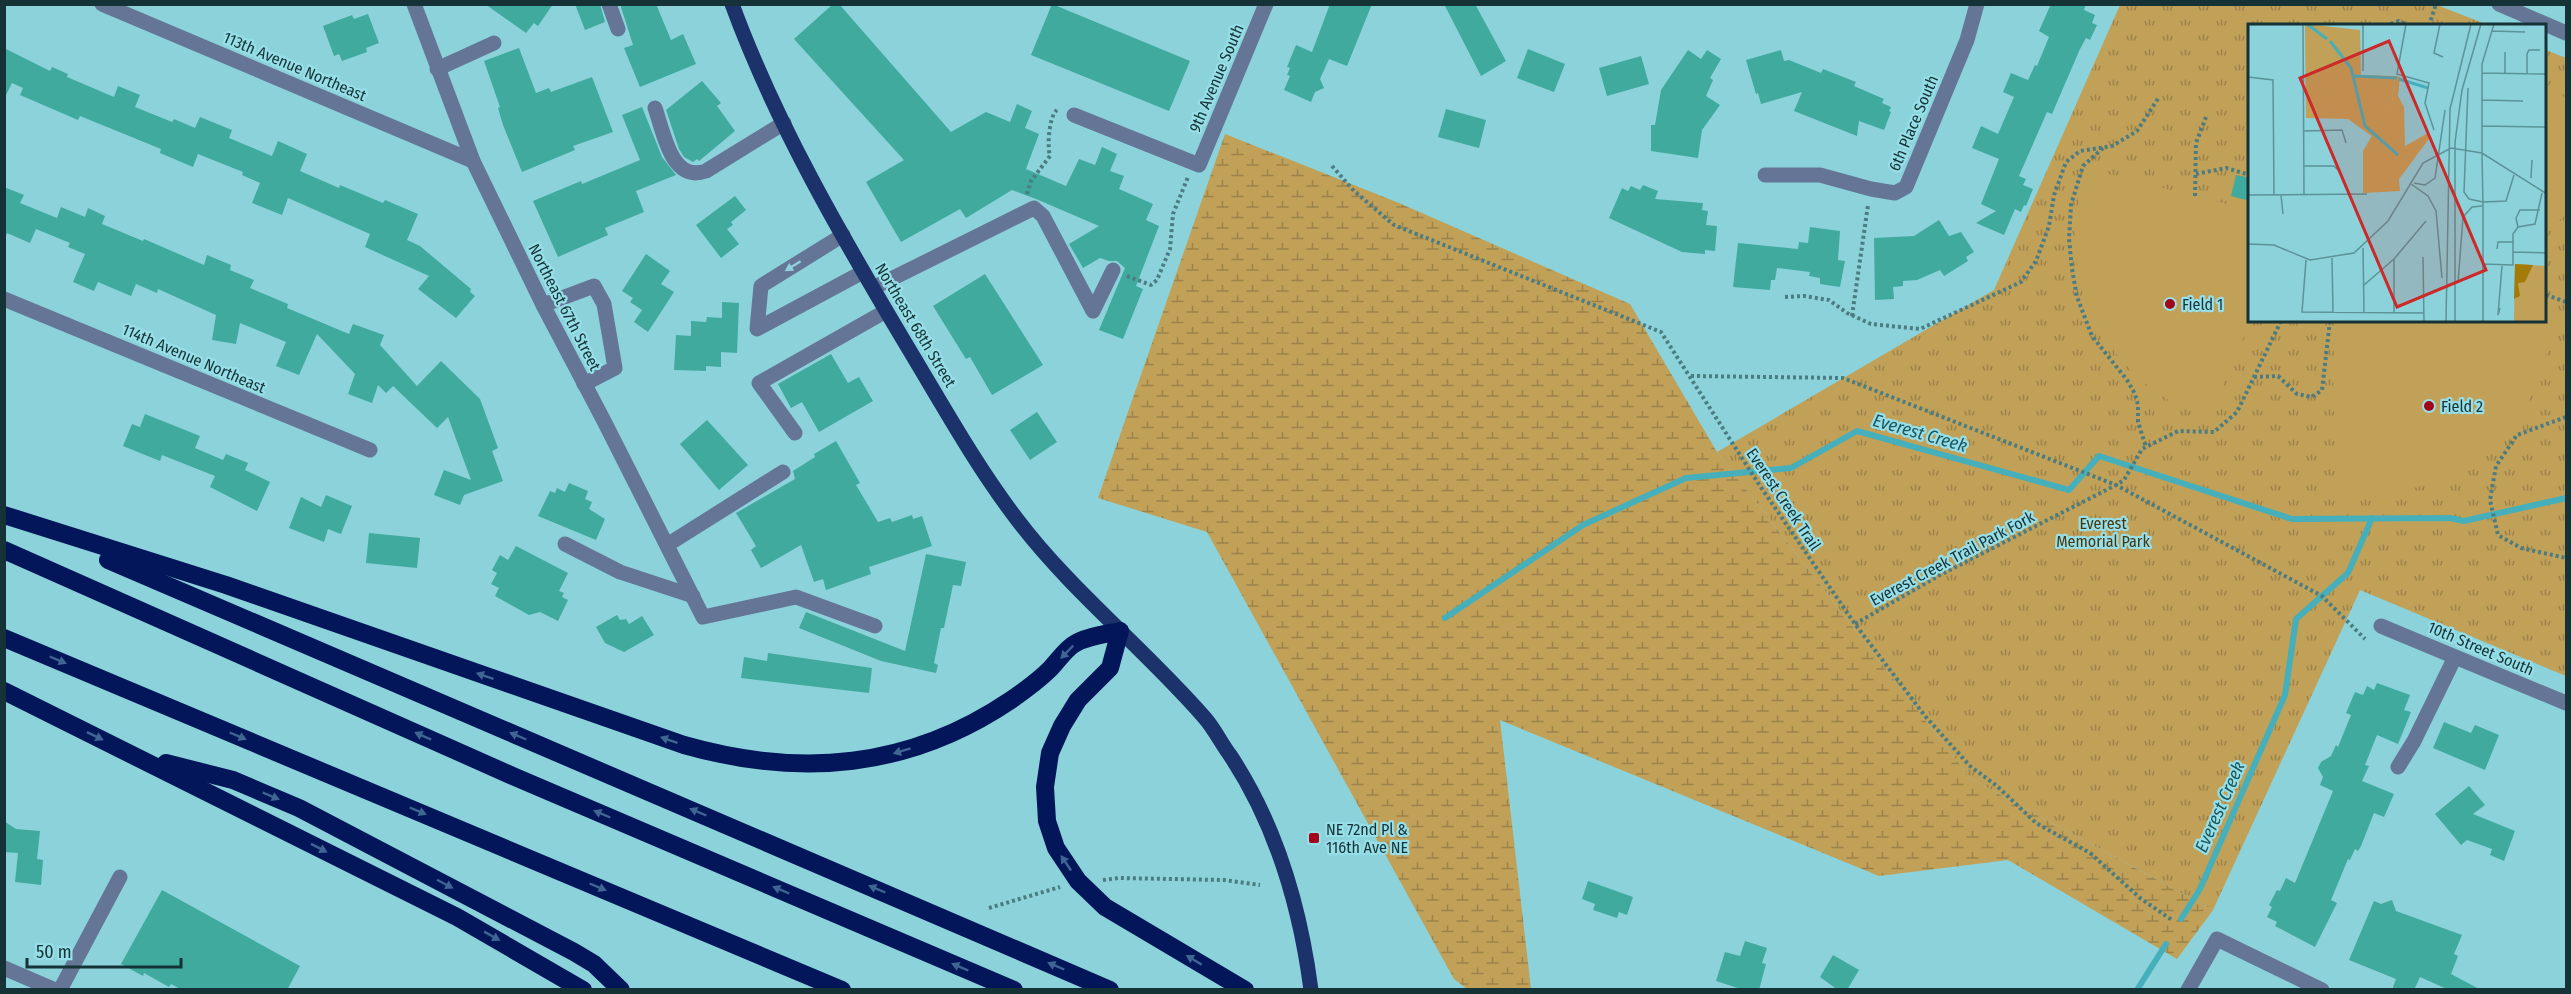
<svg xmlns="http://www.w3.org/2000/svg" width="2571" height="994" viewBox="0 0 2571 994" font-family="'Fira Sans Condensed',sans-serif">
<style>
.grass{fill:url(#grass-tufts)}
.wetland{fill:url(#wetland-marsh)}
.pitch{fill:#c1a058}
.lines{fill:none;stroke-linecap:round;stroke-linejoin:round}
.stream{stroke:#45b0bb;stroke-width:6}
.building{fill:#40aa9e}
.path{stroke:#4b7c81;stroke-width:4;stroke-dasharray:3 3;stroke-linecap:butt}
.minor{stroke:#657596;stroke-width:15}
.major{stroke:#1b326b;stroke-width:15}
.highway{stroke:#04165a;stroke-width:18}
.oneway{fill:#90cfdc}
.oneway2{fill:#3f6693}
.poi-dot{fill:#a2051a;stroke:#97dfe8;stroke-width:2}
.labels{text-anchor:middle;stroke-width:4.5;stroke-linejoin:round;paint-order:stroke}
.street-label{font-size:16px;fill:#153336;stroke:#97dfe8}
.poi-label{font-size:16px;fill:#153336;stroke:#97dfe8;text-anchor:start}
.park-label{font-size:16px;fill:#47360d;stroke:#97dfe8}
.water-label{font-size:18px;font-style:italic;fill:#1b575d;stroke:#97dfe8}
.inset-river{fill:none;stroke:#45b0bb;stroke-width:3}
.inset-road{fill:none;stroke:#5c9298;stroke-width:1.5}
.view{fill:#cc2929;fill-opacity:0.15;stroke:#cc2929;stroke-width:3}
.inset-edge{fill:none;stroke:#153336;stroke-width:3}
</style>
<defs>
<pattern id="grass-tufts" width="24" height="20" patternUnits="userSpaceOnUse" patternTransform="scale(1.5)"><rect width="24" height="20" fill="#c1a058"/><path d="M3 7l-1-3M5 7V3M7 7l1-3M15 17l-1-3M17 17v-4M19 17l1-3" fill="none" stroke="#9c834a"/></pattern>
<pattern id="wetland-marsh" width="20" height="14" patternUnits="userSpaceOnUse" patternTransform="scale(1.5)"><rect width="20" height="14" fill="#c1a058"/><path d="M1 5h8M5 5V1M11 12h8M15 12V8" fill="none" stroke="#9c834a"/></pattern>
</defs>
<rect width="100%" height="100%" fill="#8bd2da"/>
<polygon class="grass" points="2120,5 2437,5 2488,25 2250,26 2250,321 2546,321 2546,50 2566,58 2566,676 2360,590 2213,910 1971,779 1717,452 1994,290"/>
<polygon class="wetland" points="1225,134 1399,203 1630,304 1717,452 1971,779 2213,910 2177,959 2008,860 1879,876 1500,720 1531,989 1467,989 1454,979 1207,532 1098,498"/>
<g class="pitch">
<polygon points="2546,86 2566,98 2566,215 2546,230"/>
<path d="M2089 169 2250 210 2251 321 2208 418C2186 409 2165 400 2147 385 2097 345 2066 273 2077 209 2079 196 2085 182 2089 169Z"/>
<path d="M2546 310 2553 311C2550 339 2545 366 2533 392 2514 435 2459 475 2414 488 2389 495 2362 496 2336 496L2333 371 2336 321H2546Z"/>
</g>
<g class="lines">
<g class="stream">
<polyline points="1445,618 1583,525 1686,478 1791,468 1857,431 2069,490 2099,456 2292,519 2450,518 2464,521 2566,498"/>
<polyline points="2181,919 2200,889 2285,695 2296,619 2348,573 2372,518"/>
<polyline points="2137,990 2166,944"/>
</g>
</g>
<g class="building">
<polygon points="485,4 553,4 538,26 534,23 526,33"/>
<polygon points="575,4 600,4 605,22 585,30"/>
<polygon points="620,4 656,4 671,40 683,34 696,64 640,87 624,48 633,45"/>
<polygon points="833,4 839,4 951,132 986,112 1010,122 1017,104 1032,111 1025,128 1039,134 1026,169 1066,186 1079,159 1095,165 1102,147 1117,154 1110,171 1124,176 1119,189 1153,204 1146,220 1159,226 1136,286 1143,289 1123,339 1099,330 1125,268 1117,261 1109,261 1100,258 1083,268 1069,244 1099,226 1036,199 1012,190 966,218 960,209 901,242 866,182 904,160 794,39"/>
<polygon points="1052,4 1190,61 1169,111 1031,55"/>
<polygon points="1330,4 1372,4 1347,66 1329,59 1320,79 1324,88 1315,92 1311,102 1284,90 1290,76 1287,75 1290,68 1287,67 1296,45 1312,52"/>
<polygon points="1444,4 1475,4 1506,61 1481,76"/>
<polygon points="2051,4 2086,4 2084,10 2095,15 2092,23 2097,25 2090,40 2086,38 2080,49 2052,114 2047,112 2019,176 2026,179 2023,185 2033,189 2026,206 2024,205 2021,212 2015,209 2004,235 1976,223 1996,211 1981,204 1999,159 1972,148 1981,126 1998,134 2014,97 2003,92 2011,73 2028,80 2035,65 2037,66 2049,37 2039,31"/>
<polygon points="368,14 379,43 366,48 367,52 342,61 339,54 334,56 323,26 352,15 354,19"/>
<polygon points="4,48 50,71 52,67 68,74 67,77 114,97 118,86 140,95 135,107 172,122 174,119 195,128 200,117 232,130 229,138 272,156 278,141 307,154 300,171 339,188 340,185 383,203 385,200 418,214 407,240 420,246 471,289 470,292 475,296 456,318 418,289 429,276 365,247 370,234 288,198 282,215 252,203 260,183 242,175 243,172 198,154 193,167 160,153 161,149 80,116 78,120 20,95 23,88 12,83 4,99"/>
<polygon points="519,48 536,93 549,88 551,92 592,77 613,132 573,146 575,150 522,172 503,125 498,108 500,107 484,61"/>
<polygon points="1528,49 1565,64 1554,92 1517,78"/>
<polygon points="1688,50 1701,59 1707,50 1721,59 1710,78 1713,80 1706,96 1720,105 1702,130 1698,158 1651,151 1651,125 1655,125 1661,90"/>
<polygon points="1781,50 1784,61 1789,60 1821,73 1823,69 1856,82 1854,86 1884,99 1882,103 1891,107 1889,111 1891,112 1884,130 1859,121 1857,136 1794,111 1802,92 1761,104 1758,93 1756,94 1746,60"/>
<polygon points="1641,56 1649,84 1607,96 1599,68"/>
<polygon points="702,81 721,103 717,106 735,131 699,161 697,159 693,162 684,157 679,149 666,110"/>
<polygon points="642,107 662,157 676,175 636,191 644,212 605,228 608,235 558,257 533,201 581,181 582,184 640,160 622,115"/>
<polygon points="1446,109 1486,120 1479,148 1438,137"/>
<polygon points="2236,175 2250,178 2250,201 2231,196"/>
<polygon points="1643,185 1658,191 1655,199 1703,203 1702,210 1708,211 1706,225 1717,226 1715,251 1705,250 1705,254 1682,252 1609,218 1622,188 1628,191 1631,186 1640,190"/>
<polygon points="4,187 24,195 20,203 57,218 61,207 85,217 88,208 105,216 102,224 143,241 144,239 204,265 207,255 231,265 230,270 254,280 250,288 288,304 287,308 349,334 353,324 384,335 380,345 417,386 441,361 480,399 498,448 492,451 503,481 464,495 460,505 434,495 444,470 471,480 448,417 437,428 393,386 386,393 378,385 372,403 348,394 355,374 317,334 299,375 276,366 286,342 240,323 236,344 212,340 216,315 158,289 157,293 136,284 131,296 98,282 94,291 73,282 85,254 68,247 70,243 36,229 30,243 7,233 4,240"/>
<polygon points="735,196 746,210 731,222 733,225 727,229 739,244 721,258 696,225"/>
<polygon points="1939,220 1949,236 1961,232 1974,252 1966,257 1968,261 1944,276 1940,270 1917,280 1903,281 1903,286 1893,287 1894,299 1875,300 1874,238 1914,236"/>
<polygon points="1810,227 1840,231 1838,260 1845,261 1840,287 1820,284 1820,278 1809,276 1810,272 1777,268 1775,280 1771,280 1770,290 1733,287 1738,243 1798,249 1799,242 1808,243"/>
<polygon points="646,254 670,271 661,284 674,292 648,332 634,322 642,310 630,302 633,298 622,291"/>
<polygon points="985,274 1043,365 992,395 970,357 966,359 933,306"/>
<polygon points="722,302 739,303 737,353 721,352 721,367 706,366 706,371 674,370 676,335 691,336 691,321 706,322 707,317 722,318"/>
<polygon points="831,354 848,383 859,377 873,401 819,432 802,402 791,408 778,384"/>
<polygon points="1037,412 1057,442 1030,460 1010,430"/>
<polygon points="145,414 200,436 195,448 223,460 226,454 248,463 245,470 270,482 257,511 210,487 215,476 162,455 160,461 123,446 132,424 140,427"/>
<polygon points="707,420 748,465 719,490 680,444"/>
<polygon points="836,441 860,483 856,485 878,522 890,518 892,522 912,515 913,519 922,516 932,546 869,567 871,574 826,590 823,579 814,582 801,545 761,568 751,550 756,546 736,513 795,479 793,471 815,457 814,454"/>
<polygon points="569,483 588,491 585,499 592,502 589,509 605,519 596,540 538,516 550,491 555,493 557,488 565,492"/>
<polygon points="326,495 352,506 341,534 328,529 324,542 289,528 301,497 321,507"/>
<polygon points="369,533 420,538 417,568 366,563"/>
<polygon points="516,546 568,573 559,591 564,593 562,597 568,600 558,621 540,612 529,615 495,596 499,588 491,584 497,573 492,570 500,555 508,560"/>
<polygon points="926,554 966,562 961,586 953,585 944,628 941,628 934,663 938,665 936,673 881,661 799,628 806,612 905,651"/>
<polygon points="617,615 620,620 626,619 629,624 642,616 654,635 624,652 605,643 596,627"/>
<polygon points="768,653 872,668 869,693 741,678 744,657 767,661"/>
<polygon points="2377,683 2410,695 2404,710 2411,712 2398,744 2377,735 2365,765 2369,766 2362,781 2394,794 2384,817 2374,813 2361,846 2358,851 2355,849 2350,860 2348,859 2331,900 2337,903 2315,947 2275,926 2277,922 2267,917 2272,907 2269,905 2277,890 2280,891 2286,878 2295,883 2333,791 2320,785 2323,777 2318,768 2321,762 2331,756 2336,745 2338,747 2351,715 2346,713 2355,692 2363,695 2367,686 2374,690"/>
<polygon points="2444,722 2471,733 2475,725 2499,735 2485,770 2433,748"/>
<polygon points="2469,786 2485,805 2473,814 2515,831 2504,861 2490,855 2492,849 2467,840 2461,845 2435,814"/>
<polygon points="4,821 16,829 40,831 37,859 43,860 41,885 15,882 18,853 4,852"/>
<polygon points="1588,881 1633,897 1627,915 1619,912 1617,918 1593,910 1595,904 1582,899"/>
<polygon points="162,890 300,966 287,990 182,990 171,984 169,987 144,973 143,976 121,964"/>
<polygon points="2392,900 2396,911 2462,935 2454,954 2458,956 2451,974 2481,990 2449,990 2420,977 2414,990 2392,990 2396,979 2349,960 2374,901 2381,904"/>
<polygon points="1745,941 1767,948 1762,963 1766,964 1759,990 1744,990 1716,981 1725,952 1740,956"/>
<polygon points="1833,955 1859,970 1847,990 1838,990 1820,977"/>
</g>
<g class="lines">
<g class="path">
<polyline points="2385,26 2399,21 2410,26"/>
<polyline points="2429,26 2436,4"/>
<polyline points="2103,148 2083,166 2071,205 2069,239 2072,269 2077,297 2092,336 2127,380 2135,394 2138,405 2138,422 2146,447"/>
<polyline points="1332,166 1354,191 1394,225 1661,332 1758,483 1855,624 1925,716 1970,766 1997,786 2036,823 2090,853 2140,898 2172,920"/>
<polyline points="2196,174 2226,168 2250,175"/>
<path d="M1027 194 1031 181 1050 156C1047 146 1049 116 1057 110"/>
<polyline points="2195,196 2196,143 2206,117"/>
<polyline points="1127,276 1151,285 1157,280 1170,249 1173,214 1188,177"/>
<polyline points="2546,295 2566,302"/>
<polyline points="1785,297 1804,296 1829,300 1847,313 1871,324 1920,329 2021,282 2036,261 2049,226 2054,195 2066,162 2080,151 2112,146 2137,131 2159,97"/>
<polyline points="1852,316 1868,205"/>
<polyline points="1691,376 1843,378 2116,485 2322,596 2365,639"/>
<polyline points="2254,377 2278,376 2297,394 2312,397 2322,390 2330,321"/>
<polyline points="2566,417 2517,435 2496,466 2490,500 2498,535 2521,548 2566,558"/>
<polyline points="1855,624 1938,576 2116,485 2124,480 2142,449 2178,431 2214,432 2237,412 2281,321"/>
<polyline points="1103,880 1119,878 1224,880 1260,885"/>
<polyline points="989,908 1060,887"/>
</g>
<g class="minor">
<polyline points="102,4 473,161"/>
<polyline points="414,4 473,161 543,305 604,421 703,617 796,597 875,626"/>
<polyline points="609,4 618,29"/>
<polyline points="2499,4 2566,33"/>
<polyline points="437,69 494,43"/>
<path d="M655 108C664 133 671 183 706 171L784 123"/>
<polyline points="1074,115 1199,165 1266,4"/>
<polyline points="1765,175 1820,175 1871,189 1895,193 1906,187 1967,40 1977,4"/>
<polyline points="843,235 761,286 757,329 863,272"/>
<polyline points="873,288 1034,208 1043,216 1093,311 1113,270"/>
<polyline points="4,299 370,450"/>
<polyline points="543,305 594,286 604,304 615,368 584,384"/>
<polyline points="795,433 759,383 886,311"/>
<polyline points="565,544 620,572 693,596"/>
<polyline points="667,545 783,472"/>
<polyline points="2381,626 2566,703"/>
<polyline points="2398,767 2414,741 2455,657"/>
<polyline points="4,968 55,990"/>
<polyline points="60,990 120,877"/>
<polyline points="2188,990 2217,939 2322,990"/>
</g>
<path class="major" d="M732 4C776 124 842 237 907 346 942 404 975 464 1016 518 1071 591 1144 648 1204 717 1214 728 1221 743 1230 755 1277 826 1300 906 1311 990"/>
<g class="highway">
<path d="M4 515 226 585 684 745C800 778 909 769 1011 700 1024 691 1039 680 1050 669 1058 661 1066 648 1076 643 1088 636 1107 634 1120 631L1110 668 1078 700 1062 726 1050 753 1045 787 1047 821 1056 848 1078 881 1105 907 1245 990"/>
<polyline points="4,550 515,777 1014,990"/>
<polyline points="108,560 1110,990"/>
<polyline points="4,638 842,990"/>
<polyline points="4,691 457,917 583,990"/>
<polyline points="166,763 233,780 299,808 574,952 594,964 621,990"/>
</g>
</g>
<defs><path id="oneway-solid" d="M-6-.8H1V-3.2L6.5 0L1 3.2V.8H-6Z" transform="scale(1.5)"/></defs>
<use class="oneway" href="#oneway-solid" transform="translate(793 266) rotate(148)"/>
<g class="oneway2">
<use href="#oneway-solid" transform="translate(1067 652) rotate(134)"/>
<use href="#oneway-solid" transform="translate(58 660) rotate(23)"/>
<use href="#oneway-solid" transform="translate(485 676) rotate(-161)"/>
<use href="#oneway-solid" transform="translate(95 736) rotate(26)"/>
<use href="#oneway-solid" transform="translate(238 736) rotate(23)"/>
<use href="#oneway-solid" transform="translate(423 736) rotate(-156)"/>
<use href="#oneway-solid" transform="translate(518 736) rotate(-157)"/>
<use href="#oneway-solid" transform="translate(669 740) rotate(-161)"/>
<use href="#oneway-solid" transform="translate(902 751) rotate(163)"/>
<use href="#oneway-solid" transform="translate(271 796) rotate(23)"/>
<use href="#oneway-solid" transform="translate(418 811) rotate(23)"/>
<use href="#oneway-solid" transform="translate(698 812) rotate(-157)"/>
<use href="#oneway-solid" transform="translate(602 814) rotate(-157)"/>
<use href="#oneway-solid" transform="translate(319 848) rotate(27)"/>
<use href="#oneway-solid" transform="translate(1066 863) rotate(-124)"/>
<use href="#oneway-solid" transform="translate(445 884) rotate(28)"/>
<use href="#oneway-solid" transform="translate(598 887) rotate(23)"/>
<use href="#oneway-solid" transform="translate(877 889) rotate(-157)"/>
<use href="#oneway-solid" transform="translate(781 890) rotate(-157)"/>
<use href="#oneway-solid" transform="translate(492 936) rotate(29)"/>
<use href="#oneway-solid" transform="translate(1194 960) rotate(-149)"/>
<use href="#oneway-solid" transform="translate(1056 966) rotate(-157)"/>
<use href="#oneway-solid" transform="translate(960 967) rotate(-157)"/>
</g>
<g class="poi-dot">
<circle cx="2170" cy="304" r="6"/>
<circle cx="2429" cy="406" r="6"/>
<rect x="1308" y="832" width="12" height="12" rx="3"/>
</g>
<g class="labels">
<g class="street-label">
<text transform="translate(295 66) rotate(23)" y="6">113th Avenue Northeast</text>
<text transform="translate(1216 78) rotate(-67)" y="6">9th Avenue South</text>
<text transform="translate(1913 123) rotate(-67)" y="6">6th Place South</text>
<text transform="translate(565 307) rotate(63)" y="6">Northeast 67th Street</text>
<text transform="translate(916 325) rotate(59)" y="6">Northeast 68th Street</text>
<text transform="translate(194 358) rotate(23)" y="6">114th Avenue Northeast</text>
<text transform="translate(1784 499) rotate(56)" y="6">Everest Creek Trail</text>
<text transform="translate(1952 558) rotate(-28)" y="6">Everest Creek Trail Park Fork</text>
<text transform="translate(2481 648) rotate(23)" y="6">10th Street South</text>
</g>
<g class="poi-label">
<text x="2182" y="310">Field 1</text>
<text x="2441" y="412">Field 2</text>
<text x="1326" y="835">NE 72nd Pl &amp;<tspan x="1326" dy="18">116th Ave NE</tspan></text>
</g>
<g class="park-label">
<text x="2103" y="529">Everest<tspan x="2103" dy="18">Memorial Park</tspan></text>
</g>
<g class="water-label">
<text transform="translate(1920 433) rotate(16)" y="6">Everest Creek</text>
<text transform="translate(2220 807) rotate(-66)" y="6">Everest Creek</text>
</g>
</g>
<g transform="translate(2248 24)">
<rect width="298" height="298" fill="#8bd2da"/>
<path d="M57 0 112 6 113 51 147 52 144 78 125 113 100 95 58 94ZM267 240 298 242V298H266Z" fill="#c1a058"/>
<path d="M267 240 285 241 277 258 270 259 272 272 266 275Z" fill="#a37b09"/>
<path d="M147 52 152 53 150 72 156 83 157 122 180 109 183 112 151 155 152 167 115 169V127L144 78Z" fill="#c1a058"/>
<path d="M60 10 73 15 78 28H59ZM89 43 99 47 105 56 85 64 80 44ZM62 44 74 48 81 63 61 65ZM84 70 103 71 99 84 89 90 85 91Z" fill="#c1a058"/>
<path class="inset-river" d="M59 0 79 15M82 17 103 44 117 102 150 131M106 52 149 54M151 55 180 64"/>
<path class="inset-road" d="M55 0 56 171M115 0V47M158 0 149 50 181 59 177 79 186 106M192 0 186 29 195 33M244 7 277 8M234 49 299 50M257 49V28M279 50V30L281 26H292M0 53 25 56 26 171M220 64 216 168 221 175 235 178M234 76 275 77M234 102 299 103M55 107 94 106 98 119M234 129V40L246 0M234 129 235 182M56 142H86L90 146M283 154 284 136M166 159 177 161 187 154 197 86M163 160 180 172 188 187 194 254M0 171 119 170M33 171 35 190M235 178 258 177 266 151M235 182V298M270 203 287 200 294 169M270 203 268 194 272 186H292M0 220 26 221 62 236 106 229 140 197 175 139 203 124 234 129 299 170M115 224 116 288M249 225 250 218H265M265 228 299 229M175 233 176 298M84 234 85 288M146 235V288M58 236 54 288 176 289M235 240 265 241V210L270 203M210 259 215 193 224 183 234 182M116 261 146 235 178 197M252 284 250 291 254 242M198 298 202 85 223 0M207 298V118L214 66 233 0"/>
<path class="view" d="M141 17 238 246 149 283 52 54Z"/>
<rect width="298" height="298" class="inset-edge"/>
</g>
<rect width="2571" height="994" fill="none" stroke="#153336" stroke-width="12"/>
<path d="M27 958v9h154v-9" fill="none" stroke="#153336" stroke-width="3"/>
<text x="36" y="958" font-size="18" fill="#153336" stroke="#97dfe8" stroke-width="4.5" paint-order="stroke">50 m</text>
</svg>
